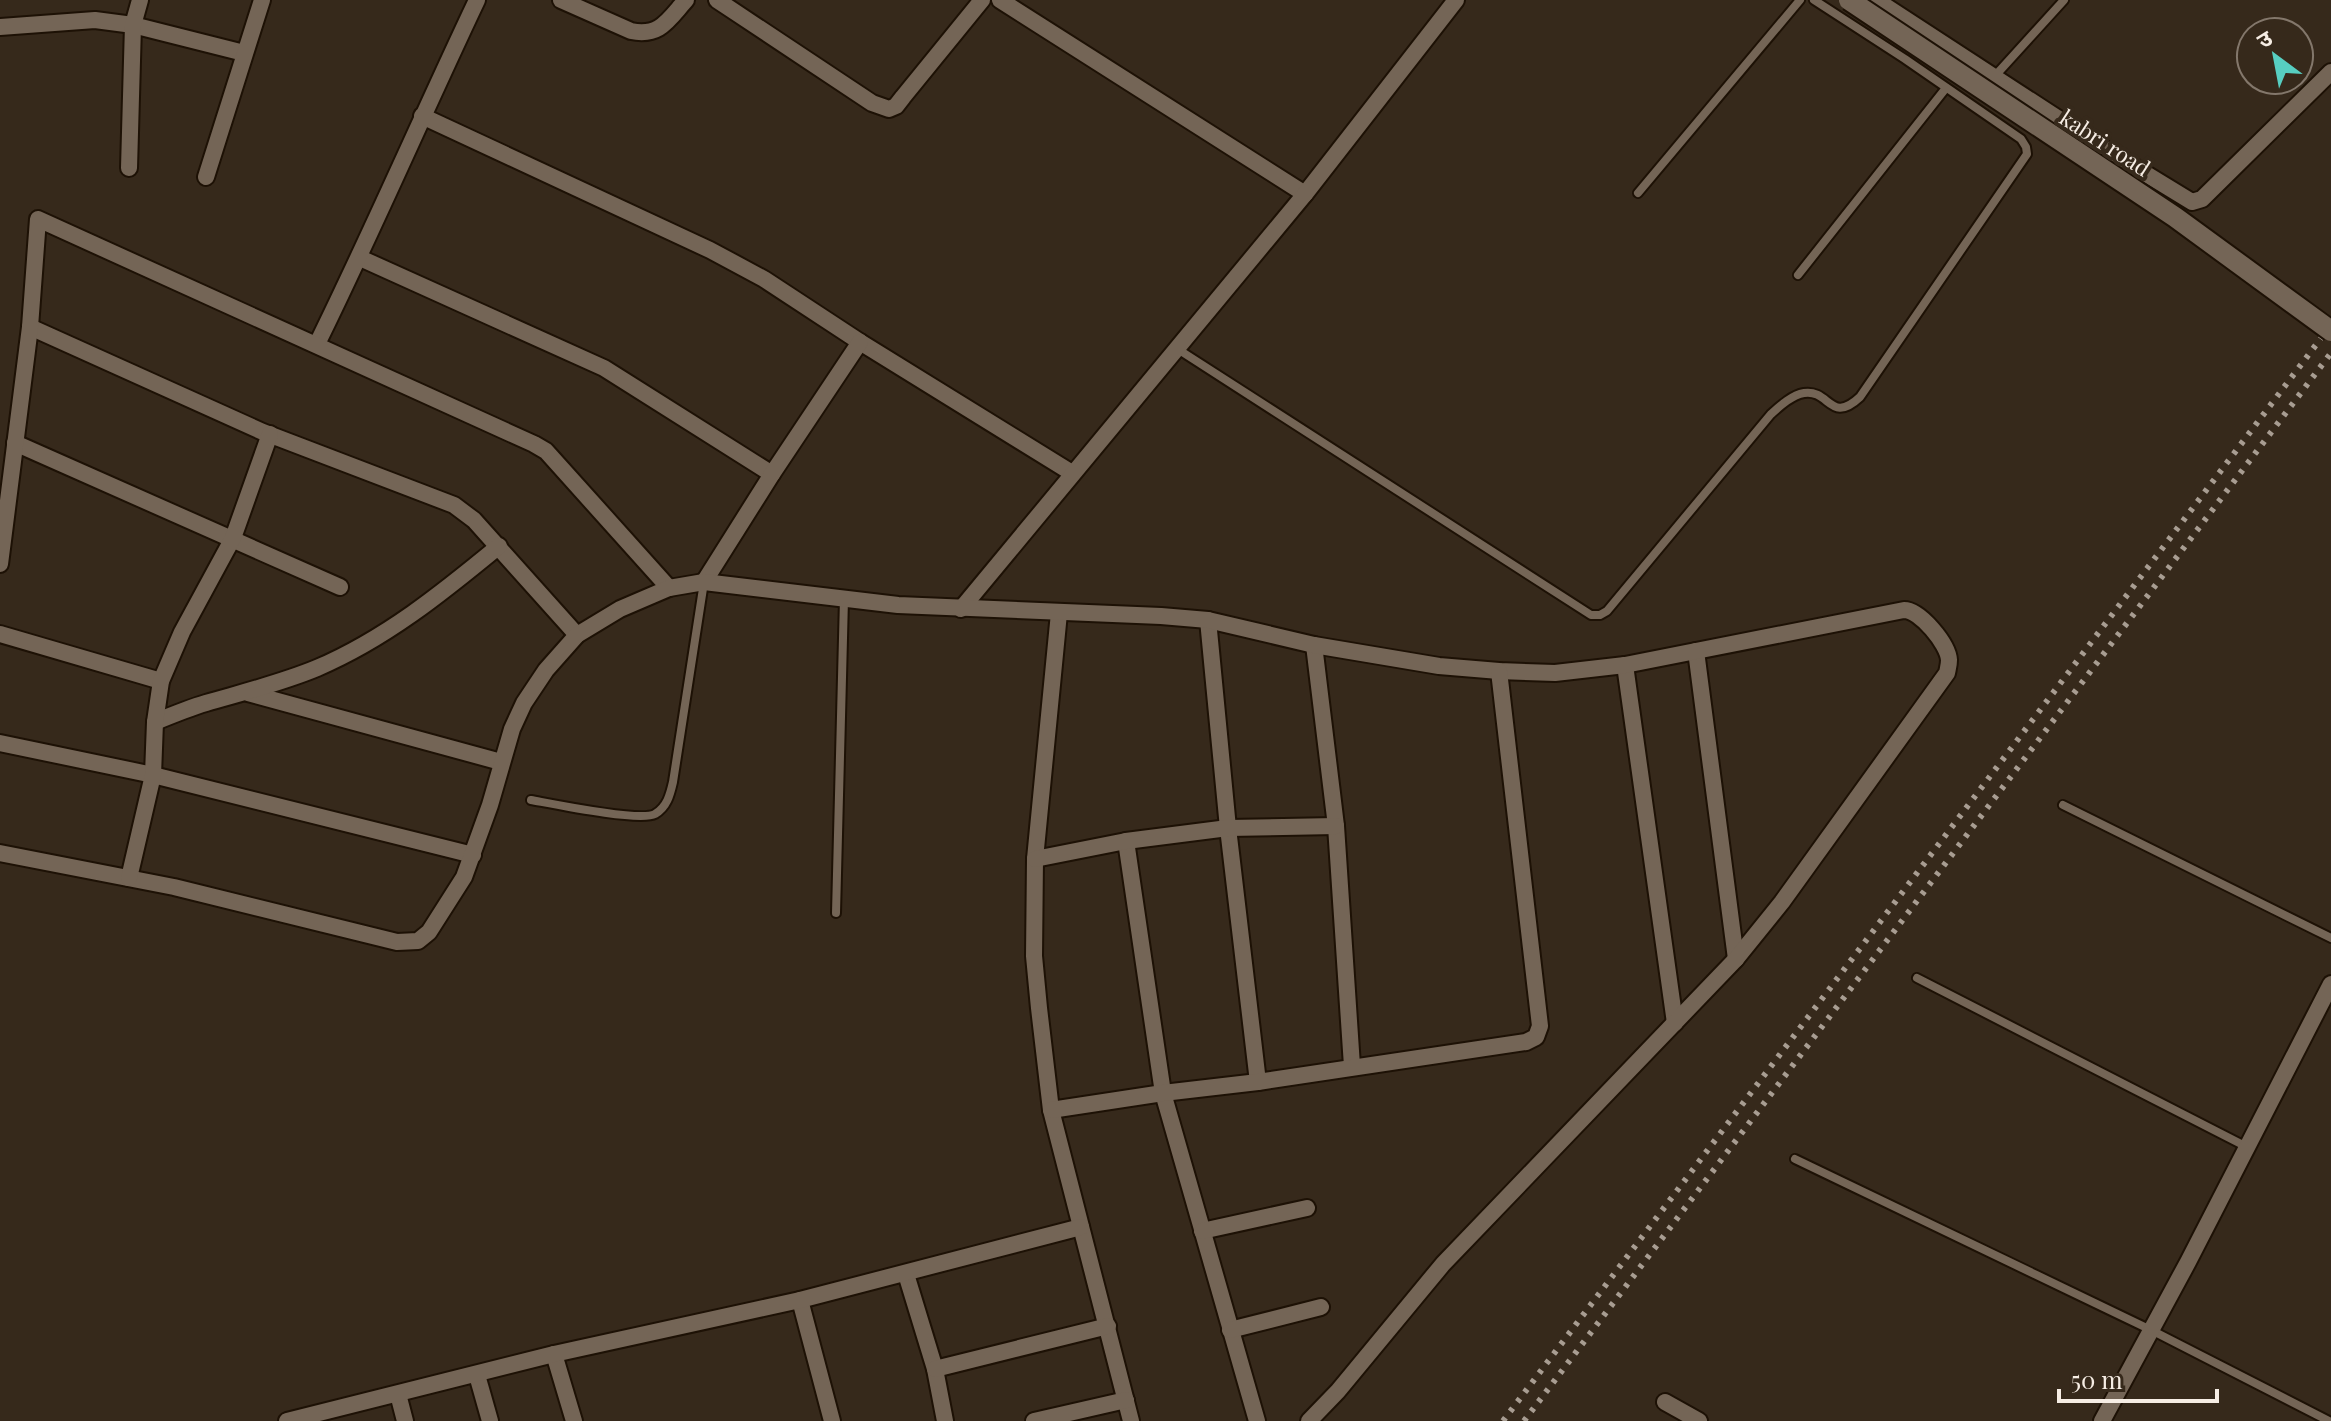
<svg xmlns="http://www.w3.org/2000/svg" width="2331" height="1421" viewBox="0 0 2331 1421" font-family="'Playfair Display','Noto Sans Devanagari',serif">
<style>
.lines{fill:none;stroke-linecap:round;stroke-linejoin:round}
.service-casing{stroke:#1d1105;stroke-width:12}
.minor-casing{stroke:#1d1105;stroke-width:20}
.service{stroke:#746556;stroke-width:8}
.minor{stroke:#746556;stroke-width:16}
.rail{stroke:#a89d92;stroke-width:6;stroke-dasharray:4 8;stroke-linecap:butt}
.tertiary-bridge-casing{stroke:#1d1105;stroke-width:24;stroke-linecap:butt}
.tertiary-bridge{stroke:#746556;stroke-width:20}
.labels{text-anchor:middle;stroke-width:8;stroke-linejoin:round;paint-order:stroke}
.street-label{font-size:22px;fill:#f6ede4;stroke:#36291b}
</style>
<rect width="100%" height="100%" fill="#36291b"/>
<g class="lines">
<defs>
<g id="service">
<polyline points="1994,77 2064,0"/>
<polyline points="1638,193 1800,0"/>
<polyline points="1798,275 1946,88"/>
<path d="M1176 348 1591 615H1600L1607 611 1771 414C1780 406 1792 395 1804 393 1830 389 1830 425 1860 397L2027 154 2026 147 2021 139 1905 59 1814 0"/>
<path d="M531 800C553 804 640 822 655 814 667 807 670 795 673 782L704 582"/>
<polyline points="2063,805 2331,938"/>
<polyline points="836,913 844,599"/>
<polyline points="1917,978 2247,1147"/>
<polyline points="1795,1159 2151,1330 2329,1421"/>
</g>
<g id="minor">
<path d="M561 0 631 31C660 37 668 20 686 0"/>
<polyline points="717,0 872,103 889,109 896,106 903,97 982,0"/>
<polyline points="1000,0 1305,194"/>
<polyline points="1876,0 2097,144 2192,202 2202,199 2331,72"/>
<polyline points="0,27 95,20 133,25 244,53"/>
<polyline points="422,116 710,250 764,279 860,342 1072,473"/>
<polyline points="129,168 133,25 140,0"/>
<polyline points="206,177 262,0"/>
<polyline points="360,258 604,368 772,474"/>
<polyline points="30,327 263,432 454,505 474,520 577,635"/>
<path d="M317 344C373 230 423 114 477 0"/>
<polyline points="15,443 340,587"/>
<polyline points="0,564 30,327 38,219 534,444 546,451 669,588"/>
<polyline points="704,582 772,474 860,342"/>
<polyline points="961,609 1305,194 1456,0"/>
<polyline points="1059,613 1035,859 1034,956 1039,1008 1051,1110 1131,1421"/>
<polyline points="1208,620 1228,828 1258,1082"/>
<polyline points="0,634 161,681"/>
<polyline points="1314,645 1336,826 1352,1066"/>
<polyline points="1696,651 1736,959"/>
<polyline points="1625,665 1675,1023"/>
<polyline points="248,693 501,762"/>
<path d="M155 722C172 715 189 708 206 703 244 692 281 683 317 668 385 639 442 593 499 546"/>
<polyline points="0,743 153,775 473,855"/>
<polyline points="1126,841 1163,1093 1257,1421"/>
<path d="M0 853 174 887 397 942 418 941 429 932 464 877 490 805 512 729 524 703 546 670 577 635 620 609 669 588 704 582 898 605 1161 616 1208 620 1314 645 1439 666 1499 671 1555 673 1625 665 1904 610C1920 610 1948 644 1949 660 1949 665 1948 668 1947 673L1782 902 1736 959 1443 1264 1338 1391 1309 1421"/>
<polyline points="1035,859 1126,841 1228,828 1336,826"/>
<polyline points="129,878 153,775 155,722 161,681 182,632 233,538 270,434"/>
<polyline points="1051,1110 1163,1093 1258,1082 1526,1042 1536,1037 1540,1026 1499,671"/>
<polyline points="1202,1231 1307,1208"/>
<polyline points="906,1274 935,1369 945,1421"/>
<polyline points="800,1300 832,1421"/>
<polyline points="1230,1330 1321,1307"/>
<polyline points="554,1354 574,1421"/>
<polyline points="935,1369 1108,1326"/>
<polyline points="477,1375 490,1421"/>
<polyline points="398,1394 405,1421"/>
<polyline points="1665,1402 1699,1421"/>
<polyline points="287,1421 554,1354 800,1300 1081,1227"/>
<polyline points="1034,1421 1126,1400"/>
<polyline points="2102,1421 2188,1262 2331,984"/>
</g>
</defs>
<use href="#service" class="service-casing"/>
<use href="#minor" class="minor-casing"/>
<use href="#service" class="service"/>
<use href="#minor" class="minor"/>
<g class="rail">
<polyline points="1503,1421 2331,325"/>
<polyline points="1524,1421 2331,353"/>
</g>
<defs>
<polyline id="tertiary-bridge" points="1849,0 2175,217 2331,331"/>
</defs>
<use href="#tertiary-bridge" class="tertiary-bridge-casing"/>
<use href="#tertiary-bridge" class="tertiary-bridge"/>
</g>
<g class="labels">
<g class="street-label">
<text transform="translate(2105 143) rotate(33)" y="8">kabri road</text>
</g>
</g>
<g transform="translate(2275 56) rotate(328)"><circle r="38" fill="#36291b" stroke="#83776b" stroke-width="2"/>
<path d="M0-6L14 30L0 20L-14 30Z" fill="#57cec1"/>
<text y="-12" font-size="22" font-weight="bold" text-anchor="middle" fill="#f6ede4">उ</text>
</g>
<path d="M2059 1389v12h158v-12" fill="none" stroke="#f6ede4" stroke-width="4"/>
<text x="2071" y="1389" font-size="24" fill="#f6ede4" stroke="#36291b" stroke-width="6" paint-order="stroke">50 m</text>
</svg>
